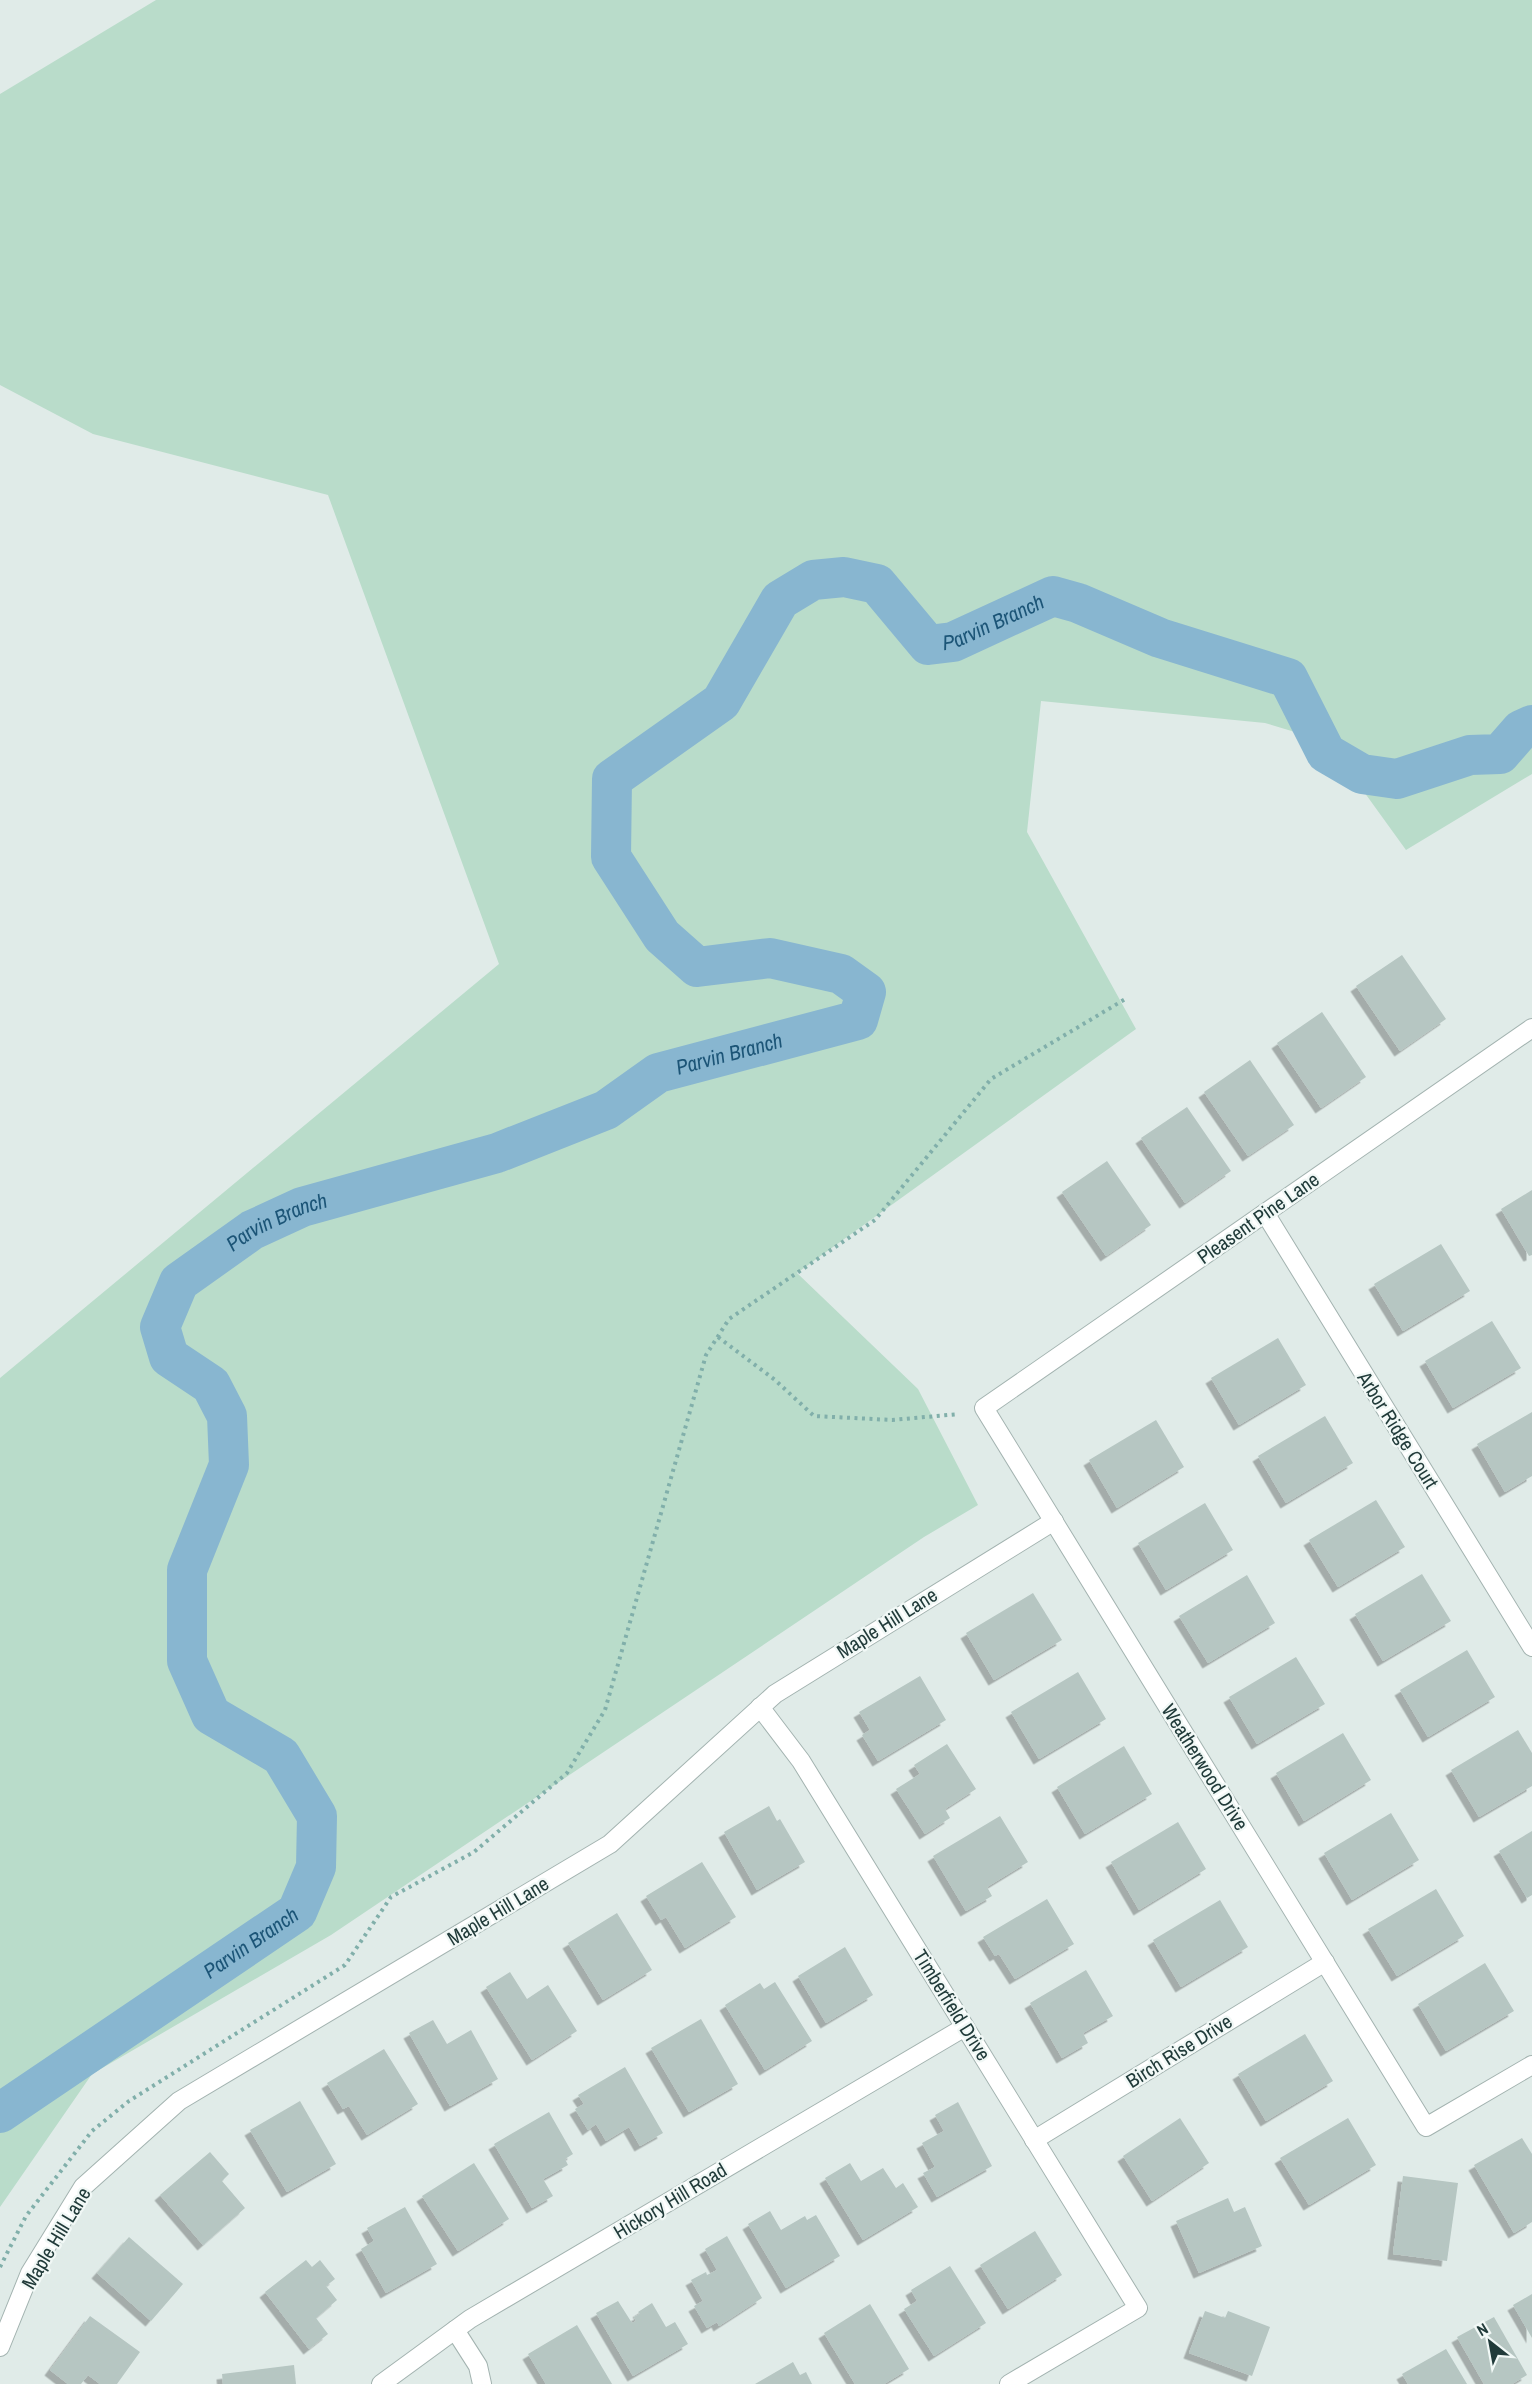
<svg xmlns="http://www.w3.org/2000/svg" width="1532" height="2384" viewBox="0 0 1532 2384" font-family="'Archivo Narrow',sans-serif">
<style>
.green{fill:#b9dcca}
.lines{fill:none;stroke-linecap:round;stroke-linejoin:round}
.river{stroke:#88b6d0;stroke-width:40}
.building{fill:#b6c6c2;filter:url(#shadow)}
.minor-casing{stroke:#a3b3b0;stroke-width:20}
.path{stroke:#81afaa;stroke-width:4;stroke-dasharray:3 4.5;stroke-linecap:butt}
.minor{stroke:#fff;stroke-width:18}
.labels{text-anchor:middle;stroke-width:4.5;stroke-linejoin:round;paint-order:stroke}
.street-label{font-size:20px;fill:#213b3a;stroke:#f1f8f6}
.water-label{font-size:21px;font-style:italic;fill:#1c5577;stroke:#f1f8f6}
</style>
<defs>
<filter id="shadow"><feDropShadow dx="-5.5" dy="5.5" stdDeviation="0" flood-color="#0004"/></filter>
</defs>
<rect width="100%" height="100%" fill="#e0ebe8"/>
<polygon class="green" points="156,0 1532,0 1532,774 1406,850 1328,742 1265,723 1041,701 1027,832 1136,1029 797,1273 918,1389 978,1505 924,1537 331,1935 92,2074 0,2207 0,1378 499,964 328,495 93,434 0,385 0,94"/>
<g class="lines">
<path class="river" id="s1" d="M0 2113 297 1912 316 1867 317 1816 281 1756 211 1715 187 1661V1570L229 1465 227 1416 211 1385 169 1357 160 1327 179 1282 252 1230 302 1207 497 1153 606 1110 658 1073 858 1020 866 992 841 974 770 958 697 967 662 936 611 857 612 779 721 702 780 600 813 580 844 577 877 584 928 645 953 642 1053 596 1078 603 1160 638 1288 678 1326 753 1362 774 1397 779 1470 755 1500 754 1521 730 1532 725"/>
</g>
<g class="building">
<polygon points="1402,955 1446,1019 1400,1051 1356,986"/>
<polygon points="1322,1012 1366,1077 1321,1108 1277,1043"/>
<polygon points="1250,1060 1294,1125 1248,1156 1204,1092"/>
<polygon points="1187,1107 1231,1171 1185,1203 1141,1138"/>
<polygon points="1107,1161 1151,1225 1106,1256 1062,1192"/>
<polygon points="1532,1190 1532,1255 1529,1256 1501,1209"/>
<polygon points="1441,1244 1470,1291 1403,1331 1374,1284"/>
<polygon points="1492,1321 1521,1368 1453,1408 1425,1361"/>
<polygon points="1278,1338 1306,1385 1239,1425 1211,1378"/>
<polygon points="1532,1412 1532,1476 1505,1492 1477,1444"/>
<polygon points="1325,1416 1353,1463 1286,1503 1258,1456"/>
<polygon points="1156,1420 1184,1467 1117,1508 1089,1460"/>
<polygon points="1376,1500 1405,1547 1338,1587 1309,1540"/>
<polygon points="1205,1503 1233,1550 1166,1590 1138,1543"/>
<polygon points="1422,1574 1451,1621 1383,1661 1355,1614"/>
<polygon points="1247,1575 1275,1623 1208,1663 1179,1616"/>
<polygon points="1033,1593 1062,1640 994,1680 966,1633"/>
<polygon points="1467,1650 1495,1697 1428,1737 1400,1690"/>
<polygon points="1296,1657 1325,1704 1257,1744 1229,1697"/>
<polygon points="1078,1672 1106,1719 1039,1759 1011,1712"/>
<polygon points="920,1676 946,1720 878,1761 862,1735 870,1730 859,1712"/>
<polygon points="1518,1730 1532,1753 1532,1786 1479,1817 1451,1770"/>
<polygon points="1343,1733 1371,1780 1304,1821 1276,1773"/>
<polygon points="947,1744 976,1789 945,1809 950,1818 925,1834 896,1789 920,1774 914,1765"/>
<polygon points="1124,1746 1152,1794 1085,1834 1057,1787"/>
<polygon points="769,1806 777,1821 780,1819 805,1862 757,1890 724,1832"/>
<polygon points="1391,1813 1419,1860 1352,1900 1324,1853"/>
<polygon points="1000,1816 1028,1862 987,1887 992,1896 966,1911 933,1856"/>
<polygon points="1178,1822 1206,1869 1139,1910 1111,1862"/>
<polygon points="1532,1831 1532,1895 1527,1898 1499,1851"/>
<polygon points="702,1862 736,1917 685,1948 666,1917 661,1920 646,1896"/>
<polygon points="1436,1889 1464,1936 1397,1976 1368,1929"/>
<polygon points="1047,1899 1074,1944 1015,1979 999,1954 995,1956 983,1937"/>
<polygon points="1220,1900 1248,1947 1181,1987 1153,1940"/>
<polygon points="617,1913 652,1970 603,2000 568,1943"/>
<polygon points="845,1947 873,1995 826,2023 798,1976"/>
<polygon points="1485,1963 1514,2011 1446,2051 1418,2004"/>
<polygon points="1086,1970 1113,2016 1083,2033 1088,2043 1062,2058 1030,2003"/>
<polygon points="510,1972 527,1999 548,1985 577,2031 532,2060 486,1987"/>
<polygon points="775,1982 812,2041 765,2070 725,2005 760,1983 764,1989"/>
<polygon points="701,2019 738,2084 689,2112 651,2048"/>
<polygon points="433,2020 447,2044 471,2030 498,2079 450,2106 409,2033"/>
<polygon points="1305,2034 1333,2081 1266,2121 1238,2074"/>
<polygon points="384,2049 418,2104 367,2135 349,2106 343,2109 327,2083"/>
<polygon points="625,2067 663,2133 640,2146 629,2127 606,2141 596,2124 588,2130 575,2109 584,2104 578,2095"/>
<polygon points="300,2101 336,2164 287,2192 250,2130"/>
<polygon points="958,2102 992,2166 937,2197 923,2173 935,2167 922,2143 944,2131 935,2115"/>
<polygon points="549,2112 573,2154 565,2159 568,2165 543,2179 553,2196 532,2208 494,2144"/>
<polygon points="1180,2118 1209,2163 1152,2201 1123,2156"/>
<polygon points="1348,2118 1376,2165 1309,2205 1280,2158"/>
<polygon points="1522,2138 1532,2154 1532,2222 1514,2233 1474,2165"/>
<polygon points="210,2152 229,2174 222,2181 245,2208 203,2245 160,2195"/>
<polygon points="474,2163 509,2219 458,2251 422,2196"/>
<polygon points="850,2163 861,2181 883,2168 896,2188 903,2183 918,2207 863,2240 825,2178"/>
<polygon points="1403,2176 1458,2183 1447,2261 1393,2254"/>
<polygon points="1228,2198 1234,2212 1245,2207 1262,2246 1199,2273 1176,2221"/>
<polygon points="405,2207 437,2264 386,2293 361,2249 374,2241 367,2228"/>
<polygon points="770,2211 781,2230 805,2216 807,2220 816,2215 840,2256 786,2288 748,2224"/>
<polygon points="1035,2231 1062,2275 1008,2309 980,2265"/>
<polygon points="727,2236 762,2298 719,2326 717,2322 707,2328 694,2306 703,2301 691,2280 706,2272 707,2275 717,2270 705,2249"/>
<polygon points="129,2237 183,2284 151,2321 97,2273"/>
<polygon points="306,2260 312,2267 320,2260 335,2279 326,2286 337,2300 316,2318 328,2334 309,2349 265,2292"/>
<polygon points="950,2266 986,2323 934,2356 904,2309 917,2301 911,2290"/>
<polygon points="1532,2294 1532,2338 1513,2305"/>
<polygon points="618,2301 632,2323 636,2321 634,2317 640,2314 638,2312 652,2303 666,2327 675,2322 688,2344 633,2376 596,2313"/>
<polygon points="870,2304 909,2369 884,2384 855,2384 824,2333"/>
<polygon points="1205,2311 1225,2318 1228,2311 1270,2327 1252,2376 1189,2353"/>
<polygon points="90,2316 140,2352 117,2384 100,2384 88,2375 81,2384 68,2384 50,2370"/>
<polygon points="1494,2317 1527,2375 1512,2384 1484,2384 1457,2337"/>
<polygon points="577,2325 612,2384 546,2384 528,2354"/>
<polygon points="1446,2349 1467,2384 1408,2384 1402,2374"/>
<polygon points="793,2362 800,2375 806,2372 812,2384 755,2384"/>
<polygon points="294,2365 296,2384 223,2384 222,2374"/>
</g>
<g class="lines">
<defs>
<g id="minor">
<polyline points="1532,1028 984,1408 1426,2127 1532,2065"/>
<polyline points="1265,1213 1532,1647"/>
<polyline points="760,1707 801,1761 1138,2308 1009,2384"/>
<polyline points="1034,2140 1325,1962"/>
<polyline points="455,2330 478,2366 482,2384"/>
<polyline points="0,2347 30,2273 83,2187 179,2101 610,1844 775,1694 1054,1521"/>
<polyline points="381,2384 470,2319 965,2027"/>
</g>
</defs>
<use href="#minor" class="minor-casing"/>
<g class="path">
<polyline points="718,1337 775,1380 814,1416 892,1420 959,1414"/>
<polyline points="0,2267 26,2216 92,2131 129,2101 345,1965 391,1897 474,1852 567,1773 605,1710 706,1355 729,1319 875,1220 991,1079 1127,998"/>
</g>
<use href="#minor" class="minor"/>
</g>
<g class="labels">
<g class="street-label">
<text transform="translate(1258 1218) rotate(-35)" y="7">Pleasent Pine Lane</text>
<text transform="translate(1398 1430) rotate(58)" y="7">Arbor Ridge Court</text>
<text transform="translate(887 1623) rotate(-32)" y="7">Maple Hill Lane</text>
<text transform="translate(1205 1767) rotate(58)" y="7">Weatherwood Drive</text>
<text transform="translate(498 1911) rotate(-31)" y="7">Maple Hill Lane</text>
<text transform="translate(952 2005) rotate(58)" y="7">Timberfield Drive</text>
<text transform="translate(1179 2051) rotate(-32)" y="7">Birch Rise Drive</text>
<text transform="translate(670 2201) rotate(-31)" y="7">Hickory Hill Road</text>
<text transform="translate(56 2238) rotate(-59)" y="7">Maple Hill Lane</text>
</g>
<g class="water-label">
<text dy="7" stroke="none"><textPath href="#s1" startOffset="2751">Parvin Branch</textPath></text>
<text dy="7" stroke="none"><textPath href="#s1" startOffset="1689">Parvin Branch</textPath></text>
<text dy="7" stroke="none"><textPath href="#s1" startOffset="1203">Parvin Branch</textPath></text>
<text dy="7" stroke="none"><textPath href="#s1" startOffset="303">Parvin Branch</textPath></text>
</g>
</g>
<g transform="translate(1490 2342) rotate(329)" stroke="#f1f8f6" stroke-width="4.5" paint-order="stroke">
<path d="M0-4.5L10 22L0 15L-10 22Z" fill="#213b3a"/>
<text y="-9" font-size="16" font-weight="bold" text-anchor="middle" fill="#213b3a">N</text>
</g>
</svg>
